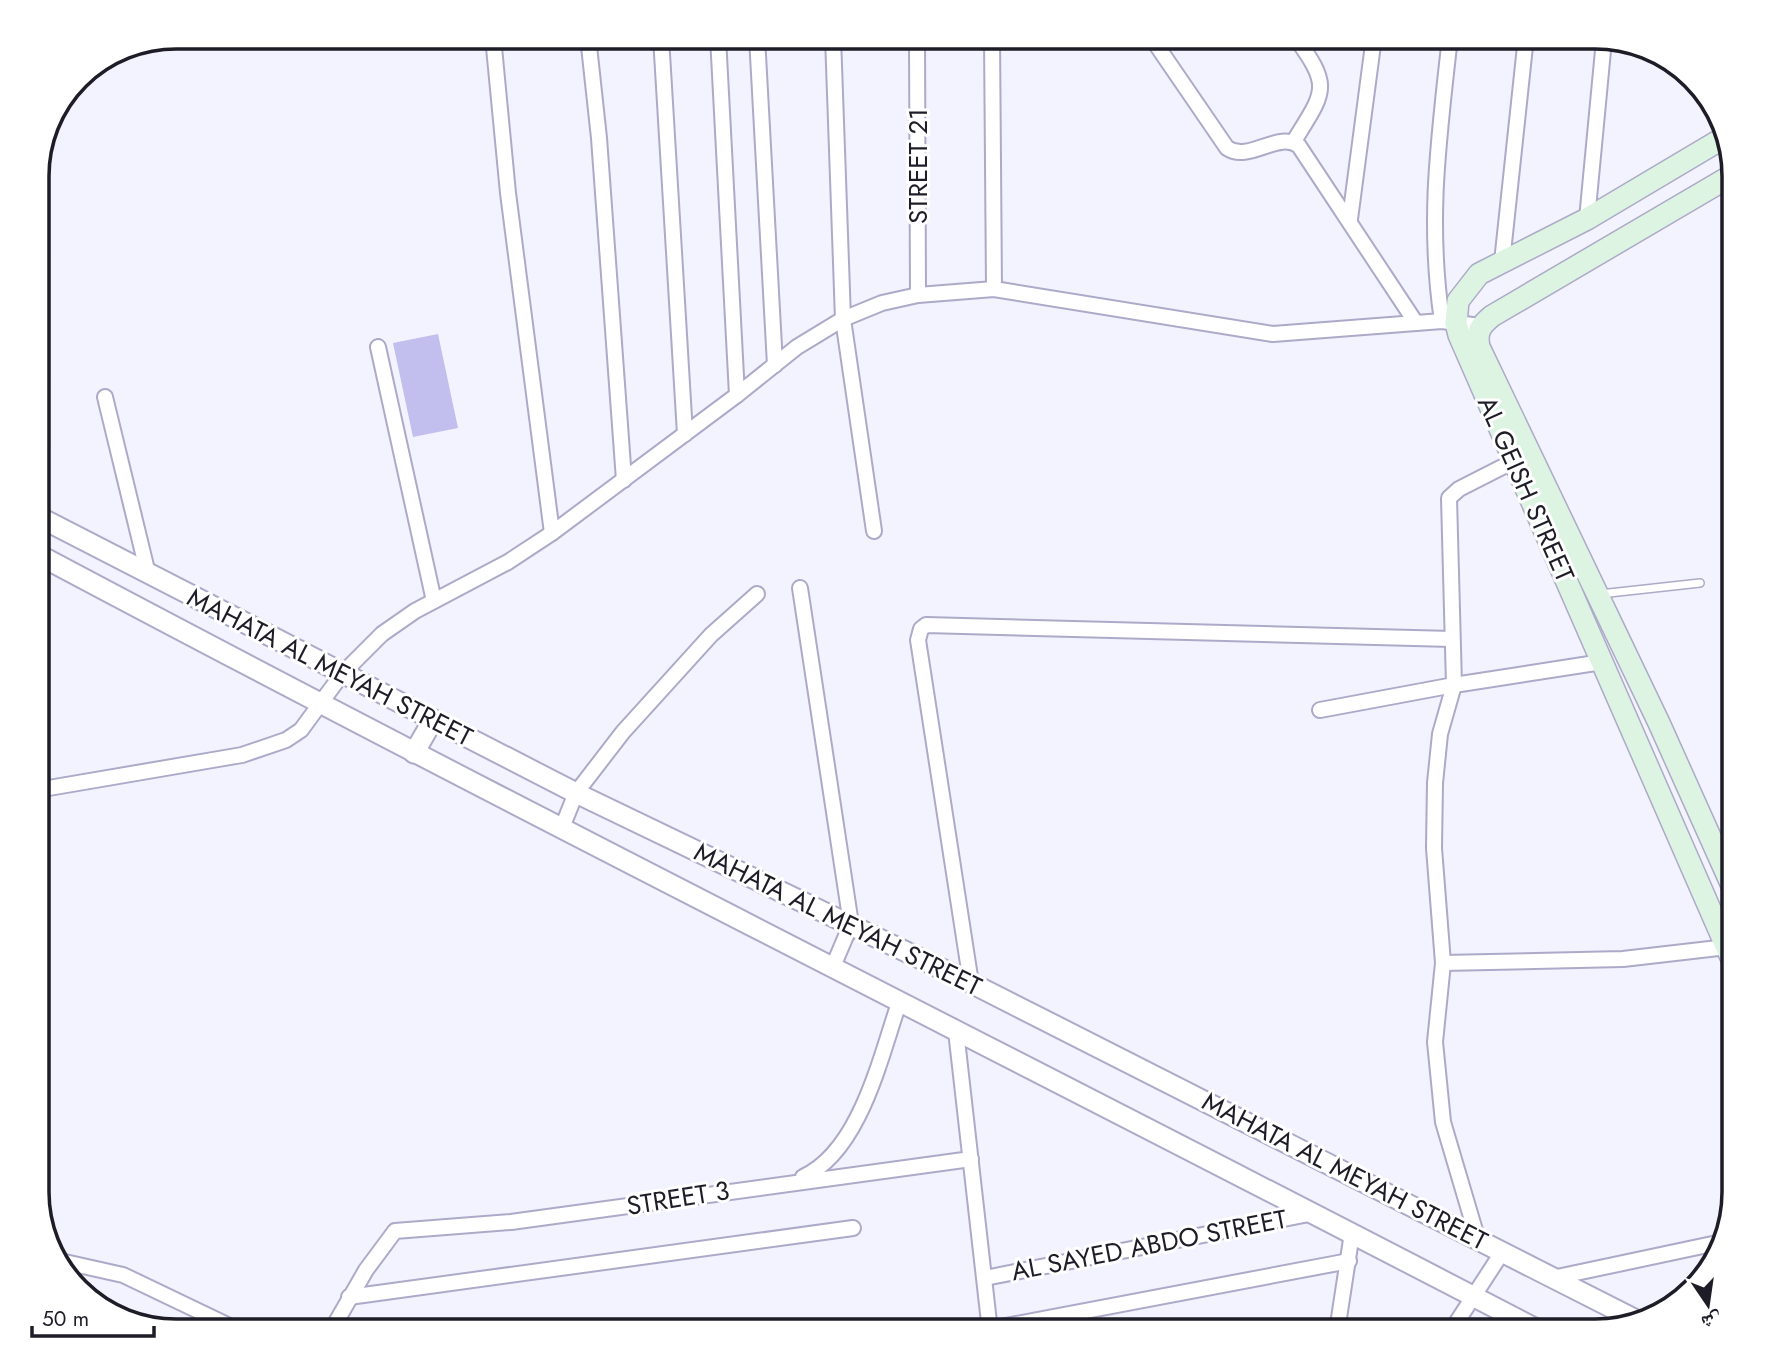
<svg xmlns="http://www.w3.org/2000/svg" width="1771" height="1368" viewBox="0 0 1771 1368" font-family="Jost,'Noto Naskh Arabic',sans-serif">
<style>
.green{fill:#c2beed}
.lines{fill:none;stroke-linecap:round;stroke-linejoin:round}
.service-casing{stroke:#acaac8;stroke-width:10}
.minor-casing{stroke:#acaac8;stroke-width:18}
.tertiary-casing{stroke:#acaac8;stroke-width:23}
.secondary-casing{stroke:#acaac8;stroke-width:24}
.service{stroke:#fff;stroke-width:7}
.minor{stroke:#fff;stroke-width:14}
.tertiary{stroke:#fff;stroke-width:19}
.secondary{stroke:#ddf4e3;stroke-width:21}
.labels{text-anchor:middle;stroke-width:6;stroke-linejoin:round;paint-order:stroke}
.street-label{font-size:26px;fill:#1d1c27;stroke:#fff}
.rim{fill:none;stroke:#1d1c27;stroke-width:3.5}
</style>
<rect width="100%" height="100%" fill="#f3f2ff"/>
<polygon class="green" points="438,334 458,428 413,437 393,343"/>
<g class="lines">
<defs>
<polyline id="service" points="1600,594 1700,583"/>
<g id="minor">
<polyline points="493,37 508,193 552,533"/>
<polyline points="588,37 599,138 624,480"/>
<polyline points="661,37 685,434"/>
<polyline points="718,37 737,395"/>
<polyline points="757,37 775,365"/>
<polyline points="833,37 843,319 874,531"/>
<polyline points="917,37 918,295"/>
<polyline points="992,37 994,289"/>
<path d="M1151 37 1227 148C1249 163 1279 130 1299 146L1416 323"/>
<path d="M1294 141C1325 91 1332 87 1295 37"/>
<polyline points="1350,219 1374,37"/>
<polyline points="1587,219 1604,40"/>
<polyline points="1502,262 1526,37"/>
<path d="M1442 321C1427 219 1439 138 1450 37"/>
<polyline points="378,347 434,601"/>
<polyline points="105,397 148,574"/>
<polyline points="800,588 851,924 832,969"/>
<polyline points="1320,710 1454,685 1602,662"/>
<polyline points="37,790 242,755 286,740 301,730 342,674 382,634 415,611 508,562 552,533 737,395 797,347 843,319 882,303 918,295 994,289 1273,334 1442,321 1480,326"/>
<polyline points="561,830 576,793 623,732 711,635 757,594"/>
<polyline points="1443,963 1623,959 1727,947"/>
<polyline points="971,983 918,640 921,629 926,625 1452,639"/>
<polyline points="956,1031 990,1331"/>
<path d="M803 1177C860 1151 880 1058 899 1003"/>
<polyline points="1477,1237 1443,1122 1435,1042 1443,963 1434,848 1435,783 1440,734 1454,685 1449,498 1459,489 1514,461"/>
<polyline points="56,1260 123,1275 240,1331"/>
<polyline points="1557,1277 1717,1243"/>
<polyline points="985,1278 1314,1213"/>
<polyline points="349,1297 853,1228"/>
<polyline points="990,1329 1349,1261"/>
<polyline points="331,1331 366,1270 395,1231 511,1222 971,1159"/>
<polyline points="1337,1331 1352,1233"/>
<polyline points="1451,1331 1503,1251"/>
</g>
<g id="tertiary">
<polyline points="37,516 576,793 971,983 1638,1321"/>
<path d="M37 554C535 819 1040 1071 1540 1331"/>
<polyline points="414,753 433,720"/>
</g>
<g id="secondary">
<polyline points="1725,137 1587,219 1479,274 1458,301 1456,323 1459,335 1734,964"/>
<path d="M1734 174 1492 316C1480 326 1476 332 1479 347L1659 723 1734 890"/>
</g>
</defs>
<use href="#service" class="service-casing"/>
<use href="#minor" class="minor-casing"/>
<use href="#tertiary" class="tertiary-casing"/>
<use href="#secondary" class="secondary-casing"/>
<use href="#service" class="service"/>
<use href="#minor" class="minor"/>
<use href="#tertiary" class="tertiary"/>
<use href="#secondary" class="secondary"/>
</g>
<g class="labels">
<g class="street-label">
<text transform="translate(918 166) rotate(-90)" y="9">STREET 21</text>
<text transform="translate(1526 489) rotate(66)" y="9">AL GEISH STREET</text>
<text transform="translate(330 667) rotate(27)" y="9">MAHATA AL MEYAH STREET</text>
<text transform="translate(838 919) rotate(26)" y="9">MAHATA AL MEYAH STREET</text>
<text transform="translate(1345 1171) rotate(27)" y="9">MAHATA AL MEYAH STREET</text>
<text transform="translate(678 1198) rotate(-9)" y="9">STREET 3</text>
<text transform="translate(1149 1245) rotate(-11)" y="9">AL SAYED ABDO STREET</text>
</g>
</g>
<path d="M0 0H1771V1368H0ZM176 49H1595A127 127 0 0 1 1722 176V1192A127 127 0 0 1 1595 1319H176A127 127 0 0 1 49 1192V176A127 127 0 0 1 176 49Z" fill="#fff" fill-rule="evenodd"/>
<path class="rim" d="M176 49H1595A127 127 0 0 1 1722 176V1192A127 127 0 0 1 1595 1319H176A127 127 0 0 1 49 1192V176A127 127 0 0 1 176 49Z"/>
<g transform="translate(1708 1305) rotate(167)" stroke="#ffffff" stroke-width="5" paint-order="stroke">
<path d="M0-5L12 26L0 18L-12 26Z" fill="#1d1c27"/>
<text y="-10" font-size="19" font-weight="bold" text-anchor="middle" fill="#1d1c27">ش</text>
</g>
<path d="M32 1326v10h122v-10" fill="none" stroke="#1d1c27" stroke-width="3.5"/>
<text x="42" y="1326" font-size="21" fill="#1d1c27" stroke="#ffffff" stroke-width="5" paint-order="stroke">50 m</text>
</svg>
